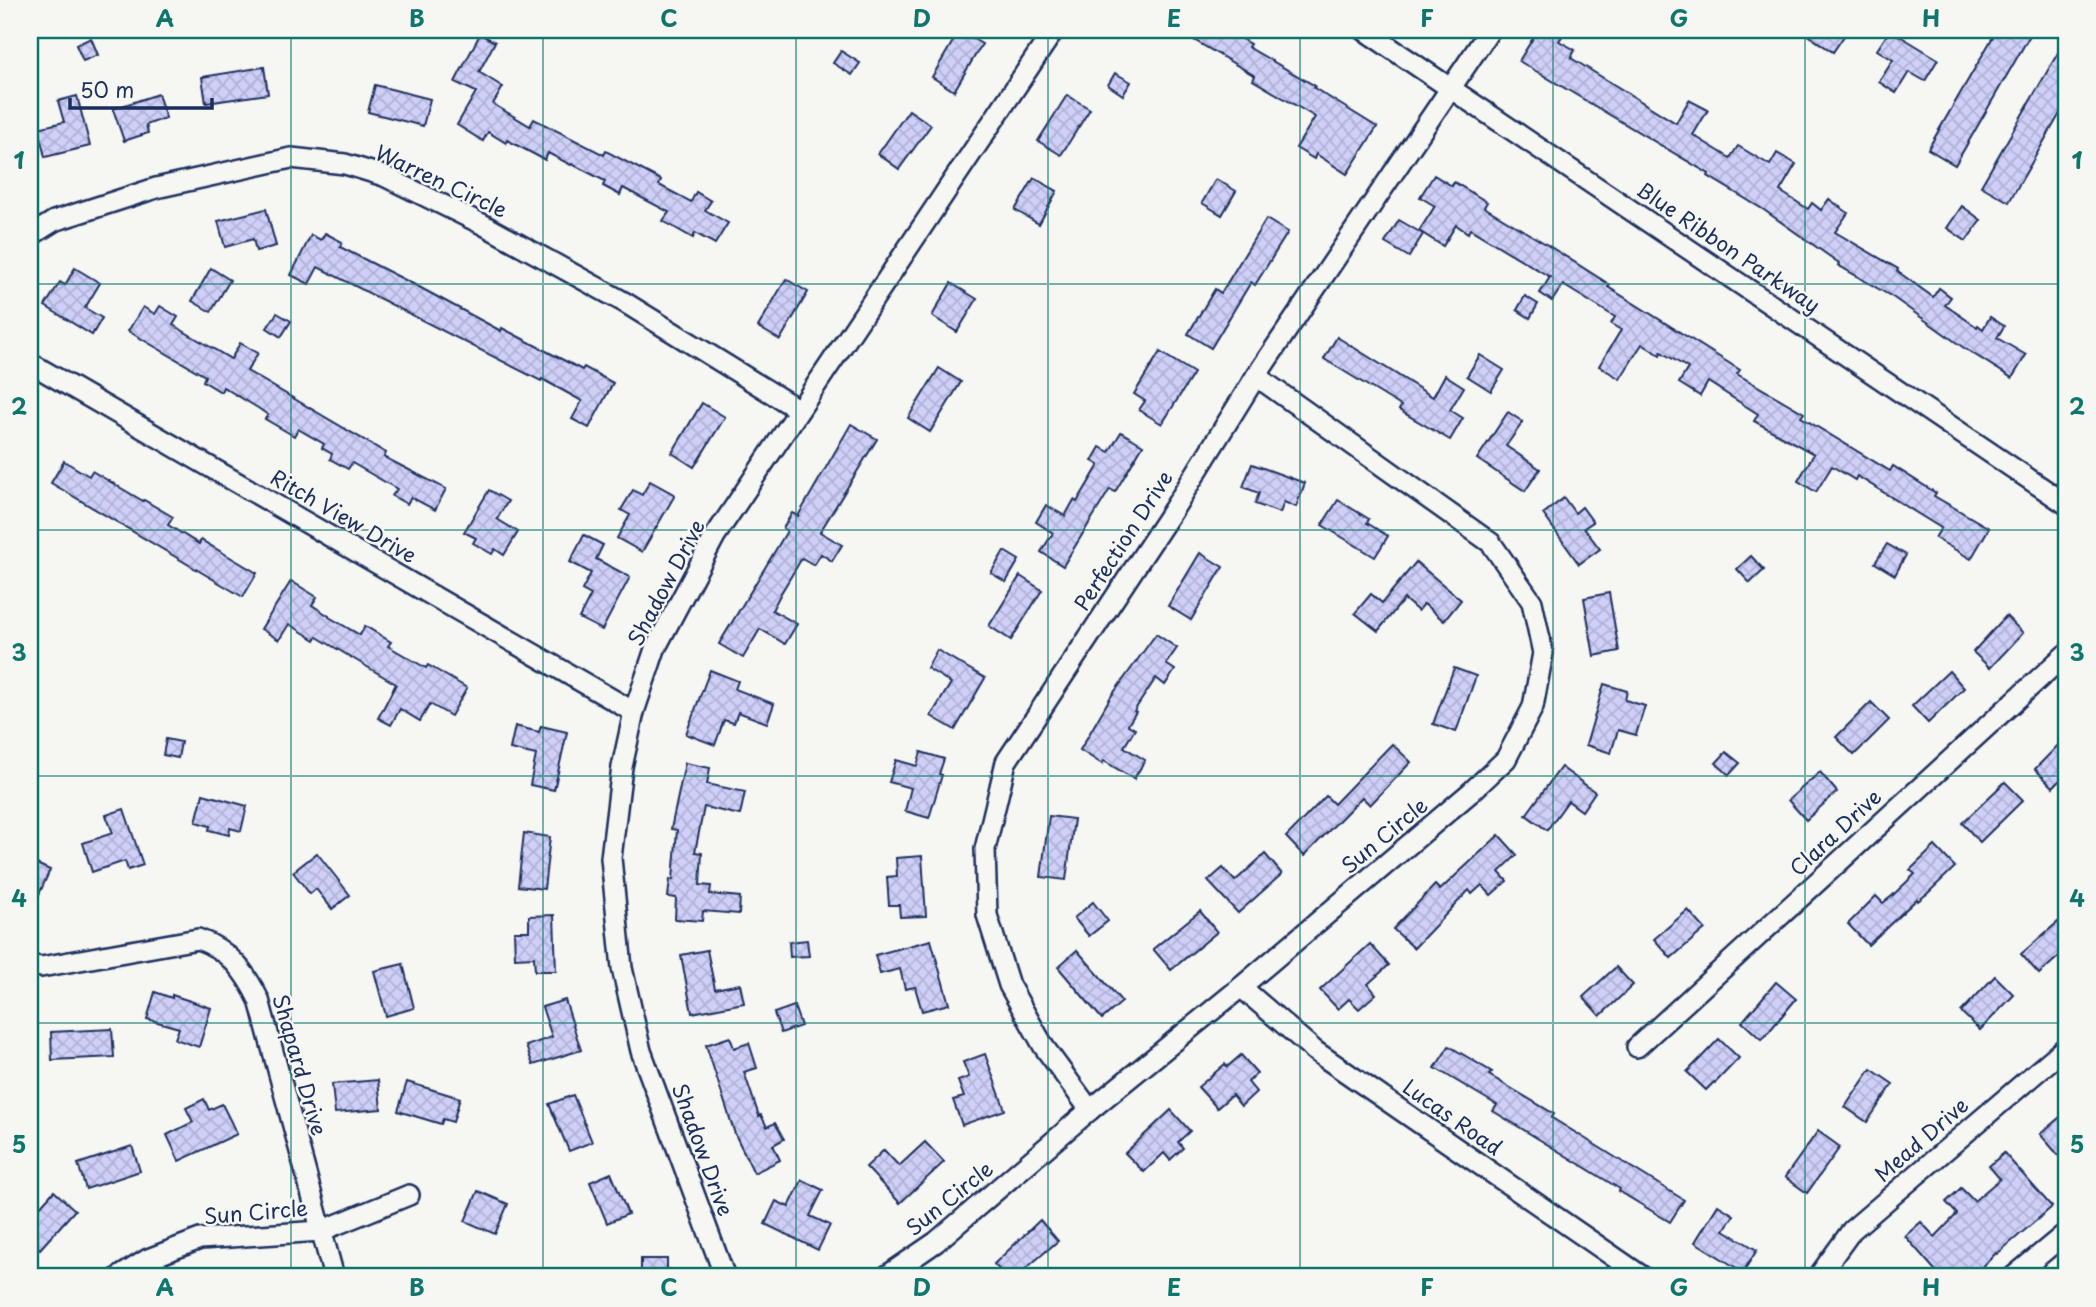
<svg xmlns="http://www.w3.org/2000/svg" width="2096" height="1307" viewBox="0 0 2096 1307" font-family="'Playpen Sans',sans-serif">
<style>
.building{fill:url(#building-cross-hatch);stroke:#1b2f5e;stroke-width:2}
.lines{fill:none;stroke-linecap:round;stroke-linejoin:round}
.minor-casing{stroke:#1b2f5e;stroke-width:24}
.minor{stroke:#f6f6f2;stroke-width:19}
.grid{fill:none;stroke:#0f766e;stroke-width:2;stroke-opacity:0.55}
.labels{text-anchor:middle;stroke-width:5;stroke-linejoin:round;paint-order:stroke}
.street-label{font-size:21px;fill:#1b2f5e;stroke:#f6f6f2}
.neatline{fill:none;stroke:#0f766e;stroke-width:2.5}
.grid-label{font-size:23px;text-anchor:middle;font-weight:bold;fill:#0f766e}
</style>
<defs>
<pattern id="building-cross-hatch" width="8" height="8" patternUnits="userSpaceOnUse" patternTransform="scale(1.75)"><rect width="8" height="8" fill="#cfcff7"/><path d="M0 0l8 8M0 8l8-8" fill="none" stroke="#b1b2d6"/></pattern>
</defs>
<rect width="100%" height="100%" fill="#f6f6f2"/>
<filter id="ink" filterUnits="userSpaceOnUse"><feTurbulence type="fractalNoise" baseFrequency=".0143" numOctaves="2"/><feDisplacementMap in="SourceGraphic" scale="14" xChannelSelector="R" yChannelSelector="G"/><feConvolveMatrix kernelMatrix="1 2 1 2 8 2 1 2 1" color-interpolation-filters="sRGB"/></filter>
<g filter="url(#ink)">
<g class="building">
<polygon points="1177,30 1226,30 1250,44 1248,47 1315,86 1314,88 1377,127 1347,174 1316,154 1314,159 1296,148 1315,117 1253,80 1255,76"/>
<polygon points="1538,30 1566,30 1559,41 1575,50 1571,58 1676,123 1689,100 1708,110 1693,135 1730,158 1738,146 1770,165 1777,153 1796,164 1780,191 1808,209 1812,203 1821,210 1829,199 1848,213 1835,232 1898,269 1897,271 1933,297 1939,288 1951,297 1945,305 1977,327 1978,325 1983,329 1990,317 2004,326 1997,338 2026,355 2012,378 1964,348 1894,298 1838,265 1839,263 1764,210 1708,176 1709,174 1519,61"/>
<polygon points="1800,30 1848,30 1833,52"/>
<polygon points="1890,30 1938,59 1925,81 1909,72 1896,93 1879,82 1893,60 1877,50"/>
<polygon points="1997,30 2033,30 1955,165 1928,149"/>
<polygon points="959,31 982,44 954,91 932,77"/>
<polygon points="480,34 495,42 479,72 503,87 493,104 530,126 534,119 604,155 606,151 661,180 659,185 691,202 696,192 711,201 705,210 728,223 715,244 695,233 693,238 663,221 669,212 623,188 620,195 603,186 605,181 572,164 571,165 548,153 545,160 507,140 506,143 488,132 483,141 457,125 476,92 455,82"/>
<polygon points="91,38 98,55 83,61 76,45"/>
<polygon points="2066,39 2066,103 2009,202 1981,186"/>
<polygon points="841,51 860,63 852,75 833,63"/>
<polygon points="264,67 268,94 206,103 202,77"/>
<polygon points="1115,73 1131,82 1123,95 1108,85"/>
<polygon points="375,85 430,99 423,126 368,112"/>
<polygon points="158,94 166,118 146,125 148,133 124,141 113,109"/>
<polygon points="1067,95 1090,109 1061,155 1038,141"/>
<polygon points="77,96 90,146 45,157 38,128 64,122 58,101"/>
<polygon points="909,110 931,125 899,169 878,154"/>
<polygon points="1434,175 1452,186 1454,182 1487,202 1484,207 1546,244 1610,285 1608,287 1740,370 1737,374 1804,413 1801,417 1890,471 1893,466 1936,493 1934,496 1989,528 1971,559 1935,538 1941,528 1857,476 1855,480 1832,466 1816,492 1798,481 1814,454 1754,421 1758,414 1708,382 1700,396 1679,383 1688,368 1661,352 1660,355 1642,344 1620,379 1599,366 1621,330 1611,324 1615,317 1563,285 1552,301 1540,293 1550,277 1470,229 1468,233 1456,225 1443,246 1419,231 1435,206 1420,197"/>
<polygon points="1034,178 1057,191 1039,224 1015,210"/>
<polygon points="1216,179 1236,191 1222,215 1202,203"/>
<polygon points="1962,206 1981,220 1966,241 1947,228"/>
<polygon points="266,209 276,246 256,251 253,239 225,247 218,221"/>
<polygon points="1266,219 1288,232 1255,285 1251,282 1211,348 1188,334 1215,289 1221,293"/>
<polygon points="1399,220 1423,234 1409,257 1385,243"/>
<polygon points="325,233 342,242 340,247 419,287 501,331 502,328 571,364 582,370 584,367 613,383 589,428 572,419 582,401 542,379 541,381 318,267 309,284 291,275 311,235 321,240"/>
<polygon points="75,268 100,283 85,308 102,318 92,335 45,306 60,282 65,285"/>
<polygon points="211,268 230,280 211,312 192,301"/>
<polygon points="786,279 808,292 780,340 758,327"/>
<polygon points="951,283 977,299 957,332 932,316"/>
<polygon points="1525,296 1538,304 1530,318 1517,310"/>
<polygon points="160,306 178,317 173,325 231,359 240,343 258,353 247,371 386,453 384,457 446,489 435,510 411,497 407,504 392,496 397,489 352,463 348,469 330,459 332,454 322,448 324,444 298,429 294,436 265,419 268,415 258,408 223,387 221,392 203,381 205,376 128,331 143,307 155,314"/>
<polygon points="277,313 291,321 281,337 267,328"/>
<polygon points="1337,337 1433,397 1445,375 1464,387 1450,410 1463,418 1450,440 1399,410 1401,406 1324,359"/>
<polygon points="1160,352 1194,373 1162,424 1139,410 1145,401 1134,394"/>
<polygon points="1480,355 1504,370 1491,391 1467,376"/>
<polygon points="939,368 961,382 930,432 908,418"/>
<polygon points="702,403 725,417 694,467 672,453"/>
<polygon points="1508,412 1523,422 1506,446 1540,469 1525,491 1477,459"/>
<polygon points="851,424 877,439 820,532 842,545 832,561 821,554 814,565 802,558 781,593 772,610 797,624 785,644 760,629 743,658 719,644 787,531 783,528 792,513 798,516"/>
<polygon points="1121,432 1143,445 1115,492 1110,489 1063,566 1041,552 1053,533 1036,522 1046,505 1065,516 1074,500 1077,502 1099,465 1092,461 1100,447 1109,452"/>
<polygon points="64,461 89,476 92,471 143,501 144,500 173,517 168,525 199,544 201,540 257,573 243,597 51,483"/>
<polygon points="1252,464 1305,483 1296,507 1284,502 1280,513 1255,504 1259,493 1243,487"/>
<polygon points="650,481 675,495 642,552 617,538 630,515 621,510 633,490 642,495"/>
<polygon points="489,490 508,501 497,519 518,532 504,555 495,549 492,554 473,543 476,538 464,532"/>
<polygon points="1564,498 1575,513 1582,507 1593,522 1584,528 1600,549 1579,564 1543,514"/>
<polygon points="1338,500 1369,519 1367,523 1388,536 1375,557 1322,525"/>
<polygon points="584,535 603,545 596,559 630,577 602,630 579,618 591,595 582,590 591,573 570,562"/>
<polygon points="1887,544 1906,555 1895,575 1875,563"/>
<polygon points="1004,551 1019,560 1006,582 991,573"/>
<polygon points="1200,553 1223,567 1191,620 1168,606"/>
<polygon points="1751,556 1764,570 1750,583 1737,569"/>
<polygon points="1416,562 1461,600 1444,621 1424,604 1418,611 1404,599 1378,631 1355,613 1371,594 1382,603"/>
<polygon points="1020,576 1042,590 1011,640 989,626"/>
<polygon points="291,581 317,597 312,605 329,616 329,617 360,635 365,626 391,642 388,646 426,668 428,665 467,688 451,716 430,704 420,721 400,709 391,725 378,718 396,684 317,637 315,640 289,624 279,640 261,629"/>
<polygon points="1609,593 1619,651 1594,656 1584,598"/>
<polygon points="2006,616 2023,633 1990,668 1973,652"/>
<polygon points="1156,634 1177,648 1166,664 1175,670 1165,685 1156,678 1134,711 1136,712 1128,725 1135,729 1124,747 1145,760 1134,779 1104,761 1102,764 1080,750 1110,698"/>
<polygon points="937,650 985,678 955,730 931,716 951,683 927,668"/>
<polygon points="1454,668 1476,676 1456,732 1433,724"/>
<polygon points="710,670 738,681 735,689 774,704 767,723 738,712 734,723 724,720 715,745 686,734"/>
<polygon points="1949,671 1964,688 1928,723 1912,706"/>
<polygon points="1604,684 1627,691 1625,700 1645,706 1636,735 1618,730 1611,753 1586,745"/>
<polygon points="1871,702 1889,720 1854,755 1836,737"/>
<polygon points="515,726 539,732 541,726 567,732 554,790 530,785 536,755 510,749"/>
<polygon points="2066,737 2066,774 2053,787 2035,769"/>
<polygon points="166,739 181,742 178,758 163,755"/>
<polygon points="1392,744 1411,762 1370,805 1362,797 1304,856 1286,837 1326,796 1334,804"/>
<polygon points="921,752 944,759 939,774 942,775 929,818 905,811 911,788 889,782 896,760 917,766"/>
<polygon points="1726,752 1740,763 1729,775 1716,763"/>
<polygon points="685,763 710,768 707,784 745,792 740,815 704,807 695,852 702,853 700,885 711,886 710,894 740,897 739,914 703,911 702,921 675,919 676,898 668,897 670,879 673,880 677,830 671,829"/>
<polygon points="1561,767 1595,792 1582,811 1568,801 1547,830 1526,815"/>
<polygon points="1820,772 1837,792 1806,820 1788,800"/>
<polygon points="2005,782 2023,800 1980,842 1962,823"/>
<polygon points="203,794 247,806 241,831 230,828 229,835 209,830 210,826 196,822"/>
<polygon points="124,809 143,865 128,870 125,861 92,872 83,843 113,833 106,815"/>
<polygon points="1049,816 1074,819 1066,880 1041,877"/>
<polygon points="524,833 550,837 544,889 518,886"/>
<polygon points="1499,835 1517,855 1499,872 1507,881 1491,895 1482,885 1472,894 1469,890 1414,948 1393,929 1435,885 1440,890"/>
<polygon points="1935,846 1955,867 1928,893 1918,901 1917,899 1868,945 1848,924 1876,896 1883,903 1892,896 1915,874 1910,870"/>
<polygon points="317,853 350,895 332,909 316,889 310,894 293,872"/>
<polygon points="1265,854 1282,874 1238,913 1208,881 1223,868 1235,881"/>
<polygon points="922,856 926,916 900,917 899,905 889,905 887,877 897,876 896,858"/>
<polygon points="30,861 50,870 30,914"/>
<polygon points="1093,902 1108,921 1089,936 1074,918"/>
<polygon points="1688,910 1705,929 1671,958 1654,939"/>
<polygon points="1200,911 1217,932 1171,970 1153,949"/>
<polygon points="554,915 556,971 535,971 534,957 515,958 514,931 529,931 529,916"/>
<polygon points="2058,922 2066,931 2066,950 2039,974 2021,954"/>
<polygon points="807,940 809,956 790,957 789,942"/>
<polygon points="931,940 949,1004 922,1011 915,987 905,989 900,969 880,974 875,955"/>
<polygon points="1370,944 1389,965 1368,984 1376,994 1359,1009 1349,999 1338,1009 1320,990"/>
<polygon points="707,950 715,989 740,984 744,1003 692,1013 681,955"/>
<polygon points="1077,950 1122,1002 1102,1019 1058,967"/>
<polygon points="403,964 414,1008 386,1016 374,971"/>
<polygon points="1616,967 1633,985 1600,1016 1583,997"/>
<polygon points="1995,976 2014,995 1980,1030 1961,1012"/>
<polygon points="1776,982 1796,999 1762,1040 1742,1022"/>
<polygon points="155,992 172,998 172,995 211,1008 199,1047 175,1039 179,1028 147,1019"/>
<polygon points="565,1000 581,1050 533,1065 526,1046 552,1037 542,1007"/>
<polygon points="794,1006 801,1026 781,1033 774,1013"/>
<polygon points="112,1029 114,1057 52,1060 51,1032"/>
<polygon points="730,1037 734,1048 749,1043 757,1068 744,1072 759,1116 761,1115 767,1127 775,1123 784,1139 773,1145 780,1160 754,1173 735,1134 706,1045"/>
<polygon points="1719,1039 1739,1058 1715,1083 1714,1082 1706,1090 1687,1072"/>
<polygon points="1449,1046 1492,1072 1489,1075 1554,1114 1552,1118 1684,1200 1670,1222 1619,1191 1620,1189 1493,1111 1497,1105 1435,1068"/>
<polygon points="985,1054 1005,1110 962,1125 953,1100 964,1097 958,1081 969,1077 963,1062"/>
<polygon points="1241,1055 1257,1073 1248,1082 1256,1092 1241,1106 1232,1095 1217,1108 1198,1087 1225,1064 1227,1067"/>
<polygon points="1871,1069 1893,1084 1867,1122 1845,1107"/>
<polygon points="378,1080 381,1109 335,1113 332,1084"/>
<polygon points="407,1082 460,1098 453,1122 443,1119 441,1124 398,1111"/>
<polygon points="573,1095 592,1142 569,1151 549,1104"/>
<polygon points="204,1099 209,1110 222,1104 237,1134 179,1161 167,1135 193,1122 186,1108"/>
<polygon points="1171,1110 1190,1131 1178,1142 1183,1148 1170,1160 1164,1153 1144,1172 1125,1153"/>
<polygon points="2066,1112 2066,1164 2040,1134"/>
<polygon points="1818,1131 1840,1147 1807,1193 1785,1177"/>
<polygon points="925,1142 944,1162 900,1203 866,1167 884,1150 899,1166"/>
<polygon points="132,1146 140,1171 86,1189 78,1164"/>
<polygon points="2004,1153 2052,1207 1997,1254 1996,1253 1978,1272 1977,1271 1969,1277 1941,1277 1905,1236 1921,1222 1935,1237 1957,1214 1946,1202 1961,1188 1974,1201 2000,1179 1989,1166"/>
<polygon points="611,1173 628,1214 607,1223 590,1182"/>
<polygon points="802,1180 823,1190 810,1216 830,1225 818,1250 765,1224 776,1201 789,1207"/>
<polygon points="54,1191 75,1210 40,1249 30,1240 30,1218"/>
<polygon points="478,1191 508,1204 495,1234 465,1221"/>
<polygon points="1718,1205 1734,1215 1724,1230 1757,1250 1743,1272 1695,1242"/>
<polygon points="1040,1220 1058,1241 1016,1277 1006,1277 994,1264"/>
<rect x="641" y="1259" width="26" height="18"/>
</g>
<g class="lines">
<defs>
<g id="minor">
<polyline points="1364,30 2066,504"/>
<polyline points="30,236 54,221 156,188 291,158 345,164 384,176 482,224 624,302 799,410"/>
<polyline points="30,363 634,712"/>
<path d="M30 965 41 967 198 939C229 950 245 971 259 1000L334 1277"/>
<polyline points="1241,987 1315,1051 1643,1277"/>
<polyline points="1637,1047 2066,654"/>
<polyline points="1090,1110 1044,1047 1009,985 987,915 985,849 1006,762 1173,510 1256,376 1490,30"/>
<polyline points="119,1277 148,1259 200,1239 321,1231 409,1195"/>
<polyline points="725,1277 641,1051 622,968 611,858 622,767 634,712 655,649 715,536 1054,30"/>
<polyline points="885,1277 936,1242 1090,1110 1241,987 1471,792 1506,759 1533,707 1543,653 1532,602 1491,543 1256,376"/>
<polyline points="1818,1277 1852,1230 2066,1047"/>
<polyline points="2013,1277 2066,1233"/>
</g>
</defs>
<use href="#minor" class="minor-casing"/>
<use href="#minor" class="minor"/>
</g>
</g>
<path class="grid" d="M291 30V1277M543 30V1277M796 30V1277M1048 30V1277M1300 30V1277M1553 30V1277M1805 30V1277M30 284H2066M30 530H2066M30 776H2066M30 1023H2066"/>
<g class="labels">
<g class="street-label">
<text transform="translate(441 182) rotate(25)" y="7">Warren Circle</text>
<text transform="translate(1728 248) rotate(34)" y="7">Blue Ribbon Parkway</text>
<text transform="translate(343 517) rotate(30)" y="7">Ritch View Drive</text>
<text transform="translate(1124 541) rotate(-57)" y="7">Perfection Drive</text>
<text transform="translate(667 583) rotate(-62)" y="7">Shadow Drive</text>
<text transform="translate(1836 833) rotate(-43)" y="7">Clara Drive</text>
<text transform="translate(1385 836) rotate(-40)" y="7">Sun Circle</text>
<text transform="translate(299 1065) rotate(74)" y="7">Shapard Drive</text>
<text transform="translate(1452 1118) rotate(35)" y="7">Lucas Road</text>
<text transform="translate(1922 1140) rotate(-41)" y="7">Mead Drive</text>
<text transform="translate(702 1150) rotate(70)" y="7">Shadow Drive</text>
<text transform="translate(950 1199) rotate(-39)" y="7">Sun Circle</text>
<text transform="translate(256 1213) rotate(-5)" y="7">Sun Circle</text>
</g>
</g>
<rect width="2096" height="1307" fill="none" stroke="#f6f6f2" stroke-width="77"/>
<path d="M70 98v10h142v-10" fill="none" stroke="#1b2f5e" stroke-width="3.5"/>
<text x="80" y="98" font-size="21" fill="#1b2f5e" stroke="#f6f6f2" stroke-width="5" paint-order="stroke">50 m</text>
<rect x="38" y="38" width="2020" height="1230" class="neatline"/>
<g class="grid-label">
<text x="165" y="27">A</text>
<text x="417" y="27">B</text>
<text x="669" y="27">C</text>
<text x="922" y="27">D</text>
<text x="1174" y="27">E</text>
<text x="1427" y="27">F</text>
<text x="1679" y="27">G</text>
<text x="1931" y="27">H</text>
<text x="19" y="169">1</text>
<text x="2077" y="169">1</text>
<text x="19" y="415">2</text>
<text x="2077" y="415">2</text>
<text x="19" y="661">3</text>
<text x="2077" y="661">3</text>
<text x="19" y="907">4</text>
<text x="2077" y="907">4</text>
<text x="19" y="1153">5</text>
<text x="2077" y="1153">5</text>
<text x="165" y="1296">A</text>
<text x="417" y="1296">B</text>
<text x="669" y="1296">C</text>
<text x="922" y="1296">D</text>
<text x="1174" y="1296">E</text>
<text x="1427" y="1296">F</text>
<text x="1679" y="1296">G</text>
<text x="1931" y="1296">H</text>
</g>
</svg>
